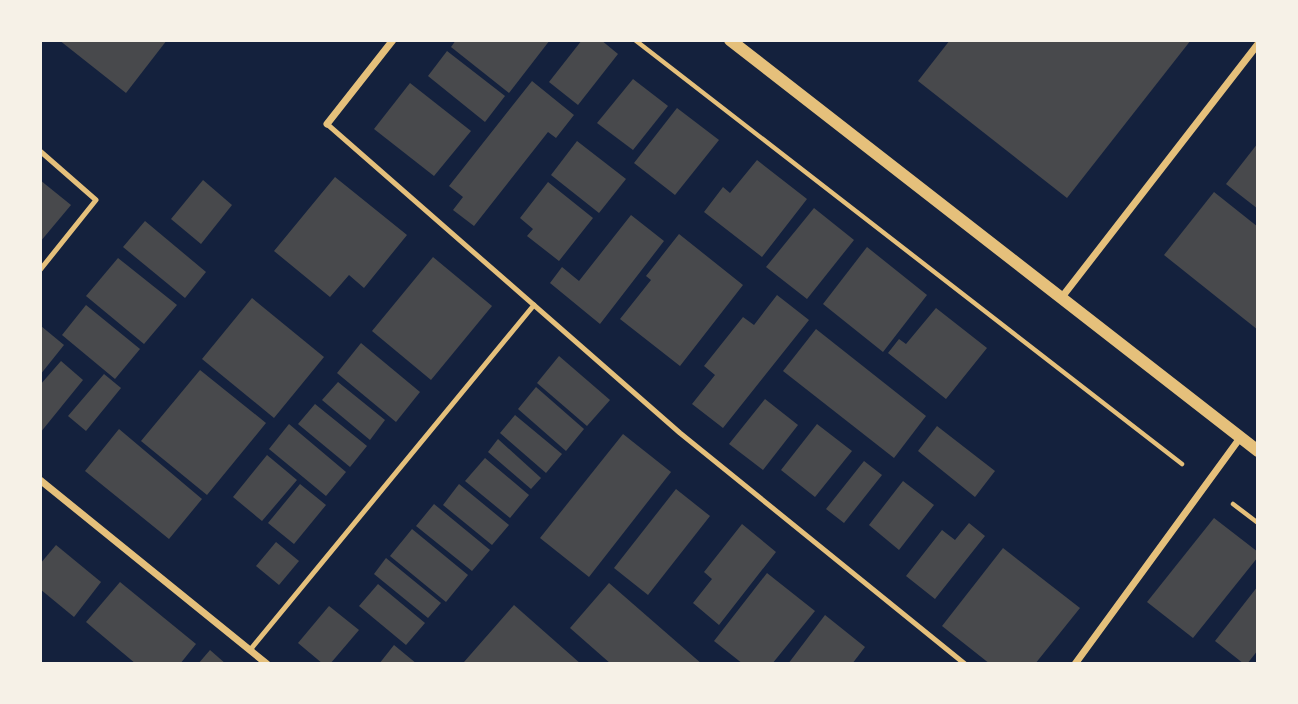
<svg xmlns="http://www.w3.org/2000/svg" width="1298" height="704" viewBox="0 0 1298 704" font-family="'Space Grotesk',sans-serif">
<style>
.building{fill:#48494c}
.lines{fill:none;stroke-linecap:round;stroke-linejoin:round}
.path{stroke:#e5c07b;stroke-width:4.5}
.service{stroke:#e5c07b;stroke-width:5}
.minor{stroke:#e5c07b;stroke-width:7}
.tertiary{stroke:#e5c07b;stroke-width:12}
</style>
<rect width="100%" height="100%" fill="#14213d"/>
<g class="building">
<polygon points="59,40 167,40 126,93"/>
<polygon points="456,40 550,40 509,93 451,47"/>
<polygon points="582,40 601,40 618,54 578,105 549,82"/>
<polygon points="950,40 1191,40 1067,198 918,81"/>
<polygon points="447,51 505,96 485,122 428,76"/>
<polygon points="633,79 668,106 633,150 597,123"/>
<polygon points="532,81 574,115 556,138 548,132 474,226 453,210 463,197 449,186"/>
<polygon points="410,83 471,131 434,176 374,129"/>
<polygon points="677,108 719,140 675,195 634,163"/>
<polygon points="577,141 626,179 599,213 551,175"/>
<polygon points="1258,143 1258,209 1226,184"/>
<polygon points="757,160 807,199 762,257 704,212 723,187 730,193"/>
<polygon points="335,177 407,235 364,288 349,275 330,297 274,251"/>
<polygon points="40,180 71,205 40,242"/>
<polygon points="203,180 232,205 201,244 171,219"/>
<polygon points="548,182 593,218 559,261 527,236 533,229 520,218"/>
<polygon points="1214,192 1258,227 1258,330 1164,255"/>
<polygon points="814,208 854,240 807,299 766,267"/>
<polygon points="631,215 664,241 600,324 550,283 562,267 579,281"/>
<polygon points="145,221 206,272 185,298 123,247"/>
<polygon points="679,234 743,285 680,366 620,319 651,280 646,276"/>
<polygon points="867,247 927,295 883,352 823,304"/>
<polygon points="433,257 492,306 431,380 372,331"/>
<polygon points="118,258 177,305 144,344 86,296"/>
<polygon points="777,295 809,320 723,428 692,404 715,375 704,366 743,317 754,325"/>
<polygon points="252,298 324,357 274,418 202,359"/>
<polygon points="86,305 140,349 115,379 62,335"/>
<polygon points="936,308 987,348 946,399 888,353 899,339 906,344"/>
<polygon points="41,326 64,345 40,375 40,327"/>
<polygon points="816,329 926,416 894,458 783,371"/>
<polygon points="361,343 420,392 396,422 337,373"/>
<polygon points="559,356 610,400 587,426 537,383"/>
<polygon points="61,361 83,380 40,433 40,385"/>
<polygon points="200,370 266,423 207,495 141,441"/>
<polygon points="104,374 121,388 86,431 68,416"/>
<polygon points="338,382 385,420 370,440 322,400"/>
<polygon points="536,387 584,429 566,451 518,409"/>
<polygon points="765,399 798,425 763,470 729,444"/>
<polygon points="315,404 367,446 350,467 298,424"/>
<polygon points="515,415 562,454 546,473 500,433"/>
<polygon points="289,424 346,472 326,496 269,449"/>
<polygon points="817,424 852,451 815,497 781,470"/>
<polygon points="937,426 995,471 975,497 918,451"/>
<polygon points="119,429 202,499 169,539 85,471"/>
<polygon points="623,434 671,472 589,577 540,538"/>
<polygon points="498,439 541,478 531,489 488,452"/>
<polygon points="267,455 297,480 262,521 233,497"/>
<polygon points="485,458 529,495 510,518 465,481"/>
<polygon points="864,461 882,475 844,523 826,509"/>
<polygon points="903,481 934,505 899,550 869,525"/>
<polygon points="300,484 326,505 294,544 268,523"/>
<polygon points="459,484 509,525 492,545 443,505"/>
<polygon points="676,489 710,516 648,595 614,568"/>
<polygon points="434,504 490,550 472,571 416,526"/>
<polygon points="1214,518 1258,552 1258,557 1193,638 1147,602"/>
<polygon points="969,523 985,536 935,599 906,576 942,530 955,540"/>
<polygon points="742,524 776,552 719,625 693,603 712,579 704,572"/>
<polygon points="412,529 468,575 446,602 390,556"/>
<polygon points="276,542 299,561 279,585 256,566"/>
<polygon points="56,545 101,582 74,617 40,589 40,564"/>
<polygon points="1003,548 1080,608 1035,664 990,664 942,626"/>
<polygon points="386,558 441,603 428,618 374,574"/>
<polygon points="767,573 815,611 772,664 743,664 714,641"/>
<polygon points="120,582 196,644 180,664 136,664 86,622"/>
<polygon points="609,583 702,664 611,664 570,628"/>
<polygon points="378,584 425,623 406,645 359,606"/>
<polygon points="1258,586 1258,650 1247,664 1244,664 1215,641"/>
<polygon points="514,605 581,664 466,664 464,662"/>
<polygon points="329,606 359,630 330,664 323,664 298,643"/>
<polygon points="825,615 865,647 852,664 788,664"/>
<polygon points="394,645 417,664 379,664"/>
<polygon points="210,650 226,664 198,664"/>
</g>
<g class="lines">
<g class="path">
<polyline points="635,40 1182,464"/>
<polyline points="1233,504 1258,523"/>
</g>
<g class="service">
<polyline points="327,124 680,433 965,664"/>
<polyline points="40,151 96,200 40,270"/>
<polyline points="250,650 534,305"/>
</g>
<g class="minor">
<polyline points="327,124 393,40"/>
<polyline points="1062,297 1258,44"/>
<polyline points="40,480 267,664"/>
<polyline points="1075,664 1240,438"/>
</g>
<polyline class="tertiary" points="730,40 1258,451"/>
</g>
<rect width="1298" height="704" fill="none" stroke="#f6f1e7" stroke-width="84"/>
</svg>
